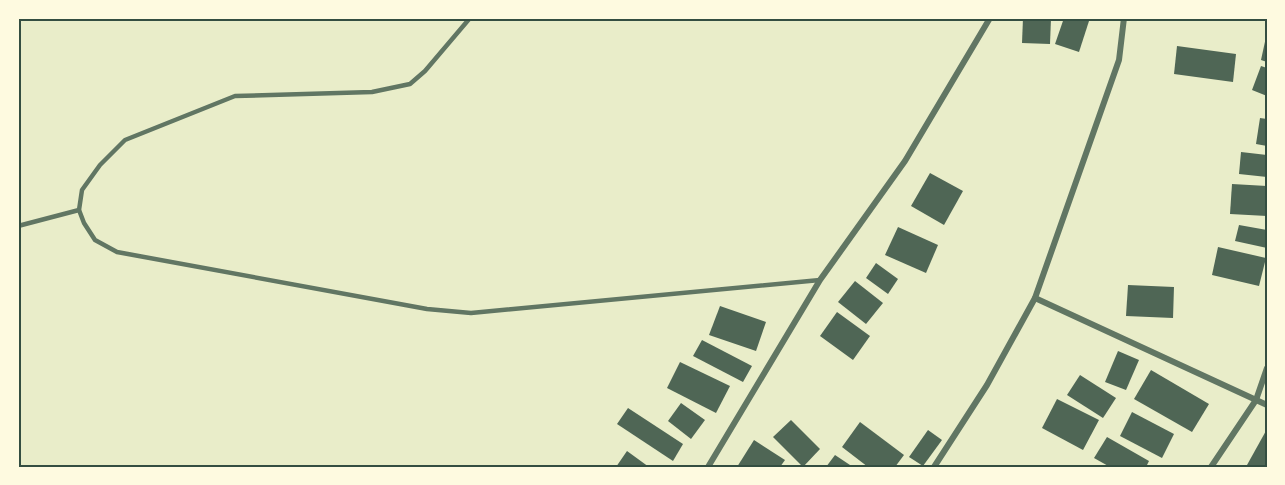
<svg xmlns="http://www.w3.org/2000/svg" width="1285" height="485" viewBox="0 0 1285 485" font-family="'IBM Plex Serif',serif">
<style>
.building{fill:#4f6655}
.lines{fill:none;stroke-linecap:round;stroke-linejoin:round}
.service{stroke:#617663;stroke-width:4.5}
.minor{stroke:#617663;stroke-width:6}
.neatline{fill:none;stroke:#344e41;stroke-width:2}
</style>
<rect width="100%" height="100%" fill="#e9edc9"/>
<g class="building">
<polygon points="1023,18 1051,18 1050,44 1022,43"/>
<polygon points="1064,18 1079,18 1089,21 1079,52 1055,44"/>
<polygon points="1266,37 1267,37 1267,62 1261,60"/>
<polygon points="1177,46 1236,54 1233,82 1174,74"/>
<polygon points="1261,66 1267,68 1267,96 1252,90"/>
<polygon points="1260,118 1267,119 1267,146 1256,144"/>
<polygon points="1241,152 1267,155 1267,177 1239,174"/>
<polygon points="930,173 963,191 944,225 911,206"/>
<polygon points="1232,184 1267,186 1267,216 1230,214"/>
<polygon points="1239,225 1267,230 1267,248 1235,241"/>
<polygon points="898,227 938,245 926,273 885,255"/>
<polygon points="1218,247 1266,258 1259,286 1212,275"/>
<polygon points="876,263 898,279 888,294 866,278"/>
<polygon points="855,281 883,303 866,324 838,302"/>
<polygon points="1128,285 1174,287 1173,318 1126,316"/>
<polygon points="720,306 766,322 756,351 709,335"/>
<polygon points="837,312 870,336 853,360 820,336"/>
<polygon points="702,340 752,366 743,382 693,356"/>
<polygon points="1118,351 1139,360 1126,390 1105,382"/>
<polygon points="680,362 730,386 716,413 667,388"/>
<polygon points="1151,370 1209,404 1192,432 1134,399"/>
<polygon points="1080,375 1116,398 1103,418 1067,395"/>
<polygon points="1057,399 1099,420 1083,450 1042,428"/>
<polygon points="681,403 705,420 691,439 668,421"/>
<polygon points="628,408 683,444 673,461 617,424"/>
<polygon points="1132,412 1174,434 1162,458 1120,436"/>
<polygon points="791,420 820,449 803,467 773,437"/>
<polygon points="860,422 904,455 895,467 868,467 842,447"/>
<polygon points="1267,429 1267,467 1251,467 1247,465"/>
<polygon points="928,430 942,440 923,466 909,457"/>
<polygon points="1107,437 1149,461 1146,467 1110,467 1094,458"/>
<polygon points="754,440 785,460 780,467 737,467"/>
<polygon points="627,451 649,467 616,467"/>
<polygon points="835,455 853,467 826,467"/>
</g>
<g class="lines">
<g class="service">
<polyline points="470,18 425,71 410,84 372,92 235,96 125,140 100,165 82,190 79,210 84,223 95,240 117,252 427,309 471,313 820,280"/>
<polyline points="18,226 79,210"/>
</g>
<g class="minor">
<polyline points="1035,298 1267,405"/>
<polyline points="708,467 820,280 905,161 990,18"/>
<polyline points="934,467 987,385 1035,298 1119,60 1124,18"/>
<polyline points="1211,467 1256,400 1267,368"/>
</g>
</g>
<rect width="1285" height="485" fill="none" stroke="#fefae0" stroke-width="39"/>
<rect x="20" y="20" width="1246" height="446" class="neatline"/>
</svg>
